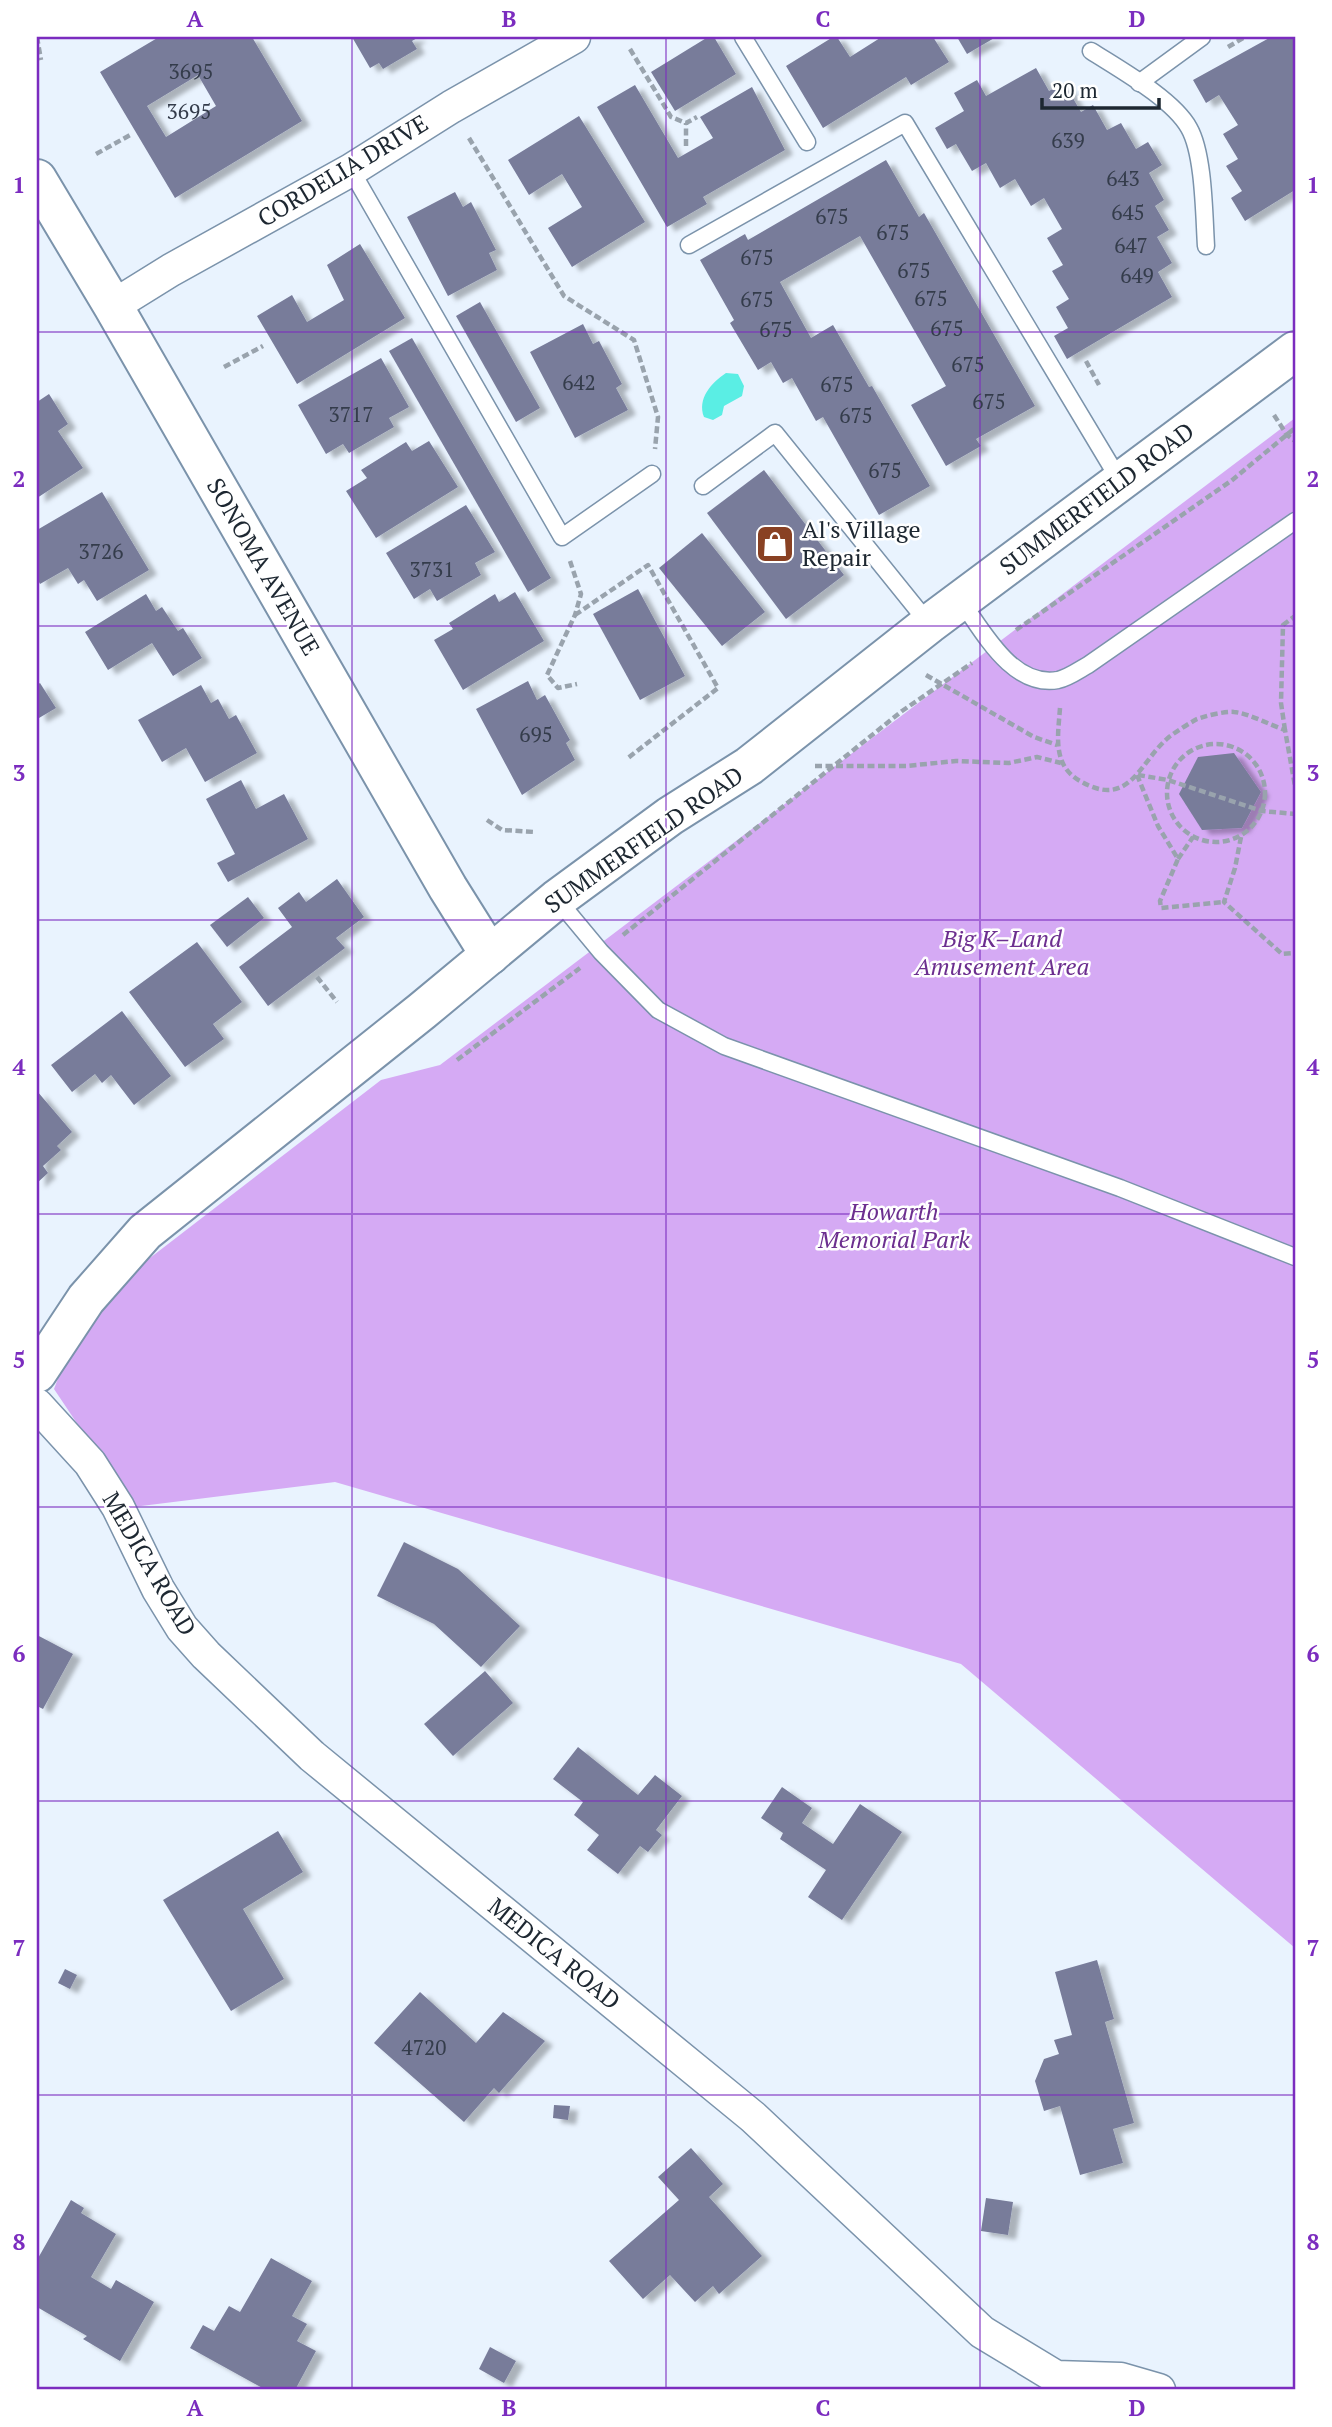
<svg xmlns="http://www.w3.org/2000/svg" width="1332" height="2427" viewBox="0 0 1332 2427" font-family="'PT Serif',serif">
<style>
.green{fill:#d5aaf4}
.water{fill:#5aeee4}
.building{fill:#787c9a;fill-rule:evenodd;filter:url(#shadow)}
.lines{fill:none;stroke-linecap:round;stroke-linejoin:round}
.service-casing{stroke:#7b93ab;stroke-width:19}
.minor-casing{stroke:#7b93ab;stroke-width:35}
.tertiary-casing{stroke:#7b93ab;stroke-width:42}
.path{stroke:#99a3ad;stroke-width:4.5;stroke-dasharray:7 3.5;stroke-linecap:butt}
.service{stroke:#fff;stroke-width:16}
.minor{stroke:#fff;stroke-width:32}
.tertiary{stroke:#fff;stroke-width:38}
.grid{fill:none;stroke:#7b2cbf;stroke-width:2;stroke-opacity:0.55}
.labels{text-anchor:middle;stroke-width:5;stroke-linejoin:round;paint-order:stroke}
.number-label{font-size:21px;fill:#343c4b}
.street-label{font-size:24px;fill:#1d2731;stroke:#fff}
.poi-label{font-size:24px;fill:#1d2731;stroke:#fff;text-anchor:start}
.park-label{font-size:24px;font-style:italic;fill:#6c2f8f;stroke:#fff}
.neatline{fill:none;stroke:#7b2cbf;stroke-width:2.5}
.grid-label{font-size:23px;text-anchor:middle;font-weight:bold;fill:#7b2cbf}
</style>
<defs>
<filter id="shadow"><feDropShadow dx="8" dy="4.5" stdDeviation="2" flood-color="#0004"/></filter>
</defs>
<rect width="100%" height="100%" fill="#e9f3fe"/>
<polygon class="green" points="1295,418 1295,1948 961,1664 335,1482 133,1507 54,1389 85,1308 381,1080 440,1065"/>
<path class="water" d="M726 373 738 374 744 386 742 396 724 406 722 415 713 420 704 417C697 399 711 383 726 373Z"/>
<g class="building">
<path d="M159 37H252L302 121 175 198 100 72ZM198 75 216 106 166 137 147 106Z"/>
<polygon points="352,37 419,37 412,41 417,49 383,69 379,63 370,68"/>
<polygon points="708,37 714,37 736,74 675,111 651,72"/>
<polygon points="833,37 837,37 850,57 880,38 879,37 933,37 949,62 911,85 906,77 823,128 786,66"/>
<polygon points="957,37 996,37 967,54"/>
<polygon points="1271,37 1295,37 1295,190 1245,221 1231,198 1242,191 1226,166 1238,159 1223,134 1238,125 1219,95 1206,103 1193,80"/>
<polygon points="1036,68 1049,91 1064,83 1081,112 1093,105 1107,130 1121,123 1136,149 1148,142 1162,165 1149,173 1164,200 1155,206 1169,230 1157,237 1172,263 1158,272 1172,297 1067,359 1054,336 1068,328 1056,307 1069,299 1052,271 1063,265 1047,238 1062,229 1044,198 1031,206 1015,179 1000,188 986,163 972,171 956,144 947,149 935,128 964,111 954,93 977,80 986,96"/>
<polygon points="635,85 678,158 713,138 700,117 752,87 785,150 703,197 707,204 667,227 597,107"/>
<polygon points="579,116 645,222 572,267 548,228 582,207 562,174 529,195 508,160"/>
<polygon points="886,160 919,217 924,213 1035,406 976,439 981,446 946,466 911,405 946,386 860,236 780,282 811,338 833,325 869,387 872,386 930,486 879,515 823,417 816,421 792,378 783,383 771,362 758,370 730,323 734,320 700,260 745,234 748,240"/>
<polygon points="455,192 463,207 471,202 496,250 489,253 497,270 448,296 407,217"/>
<polygon points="360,244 405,318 297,384 257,316 292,295 307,322 344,300 327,265"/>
<polygon points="480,302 540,408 516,422 456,316"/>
<polygon points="583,324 593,344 599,341 622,384 616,388 628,410 575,438 530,352"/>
<polygon points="412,338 551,578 528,592 389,351"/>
<polygon points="381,358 409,407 389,418 394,427 349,453 343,444 326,454 298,405"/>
<polygon points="49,394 68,424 58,431 83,468 37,498 37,402"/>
<polygon points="429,441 458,487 376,538 346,491 367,478 361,470 406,442 412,451"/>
<polygon points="764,470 844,575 786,619 707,513"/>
<polygon points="102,492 149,570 97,601 84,580 78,584 68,568 40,584 37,578 37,530"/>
<polygon points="466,505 495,552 475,563 481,575 437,601 430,589 414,599 386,553"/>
<polygon points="702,533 765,612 722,646 659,568"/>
<polygon points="638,589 685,676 640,700 593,614"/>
<polygon points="515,592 544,641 463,690 434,640 453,629 449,623 495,594 499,602"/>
<polygon points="146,594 156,611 162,607 178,631 183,628 202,658 173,676 152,643 108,670 85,632"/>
<polygon points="528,681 537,700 545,695 570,740 566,743 575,760 522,795 476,709"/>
<polygon points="40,683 56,708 39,718 37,714 37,685"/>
<polygon points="201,685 211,703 218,699 229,719 236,715 257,753 205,782 186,748 162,762 138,720"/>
<polygon points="1234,753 1261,792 1242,828 1202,830 1179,794 1198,757"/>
<polygon points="241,780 256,809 284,794 308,839 228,882 217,863 235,854 206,799"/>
<polygon points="337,879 364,917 336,938 345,948 268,1006 239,967 292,927 278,908 299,892 306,902"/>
<polygon points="248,897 264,918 227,947 210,925"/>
<polygon points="197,942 242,1002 213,1024 224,1039 185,1067 129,992"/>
<polygon points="122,1011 171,1076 134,1105 111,1075 102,1083 95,1074 72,1092 51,1065"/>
<polygon points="37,1091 72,1132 57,1146 61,1150 43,1166 48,1173 37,1183"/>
<polygon points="404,1542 458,1569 520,1626 481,1667 434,1624 377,1596"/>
<polygon points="37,1635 73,1654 43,1709 37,1706"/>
<polygon points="485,1671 513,1703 453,1756 424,1724"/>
<polygon points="578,1747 638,1795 655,1775 682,1796 656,1830 662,1835 648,1852 640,1846 618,1874 587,1850 599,1835 574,1815 583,1802 553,1779"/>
<polygon points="782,1787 812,1808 802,1823 833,1844 860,1804 902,1832 842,1920 808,1897 826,1870 780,1839 783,1833 761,1818"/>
<polygon points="278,1831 303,1872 243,1909 284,1979 231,2011 163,1900"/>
<polygon points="1097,1960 1114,2019 1105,2022 1134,2123 1113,2129 1123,2163 1080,2175 1060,2106 1044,2111 1035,2081 1044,2059 1059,2054 1054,2040 1072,2035 1055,1972"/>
<polygon points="65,1969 77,1975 70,1989 58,1983"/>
<polygon points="420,1992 476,2043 503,2012 545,2041 499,2093 494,2088 464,2122 374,2043"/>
<polygon points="554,2105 570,2106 568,2120 553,2118"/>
<polygon points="691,2148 723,2184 709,2197 762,2256 719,2294 713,2286 695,2302 670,2275 643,2299 609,2261 679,2200 658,2177"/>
<polygon points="986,2198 1013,2202 1008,2235 981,2231"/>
<polygon points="71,2200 84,2208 81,2213 116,2234 91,2277 111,2289 116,2280 154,2302 120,2361 83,2339 87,2336 37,2307 37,2260"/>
<polygon points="271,2258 312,2281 292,2316 307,2324 297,2341 316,2351 295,2390 266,2390 190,2348 203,2325 214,2331 229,2306 240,2312"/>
<polygon points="490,2347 516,2361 504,2383 479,2369"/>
</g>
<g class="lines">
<defs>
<g id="service">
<polyline points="743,37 807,142"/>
<path d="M1091 51C1119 69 1173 99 1189 128 1204 154 1204 215 1206 246"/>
<polyline points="1139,83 1202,37"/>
<polyline points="351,170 562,537 652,474"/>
<polyline points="689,245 905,123 1120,481"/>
<polyline points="703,486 775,433 929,624"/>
<path d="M961 601C983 631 1012 688 1058 680 1068 678 1079 670 1088 665L1295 521"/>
<polyline points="557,899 601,952 658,1010 724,1046 1120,1188 1295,1257"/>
</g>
<g id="minor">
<polyline points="113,306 171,270 351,170 451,107 574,37"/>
<polyline points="37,1405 90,1463 118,1507 158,1589 182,1628 206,1655 312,1756 753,2117 982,2332 1056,2377 1121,2379 1159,2390"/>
</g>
<g id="tertiary">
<polyline points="37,179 113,306 448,888 490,955"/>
<polyline points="37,1373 86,1299 145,1232 422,1011 557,899 670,816 749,766 929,624 1295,351"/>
</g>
</defs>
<use href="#service" class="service-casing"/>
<use href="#minor" class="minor-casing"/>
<use href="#tertiary" class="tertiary-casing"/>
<g class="path">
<polyline points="37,37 41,60"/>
<polyline points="1228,47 1245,37"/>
<polyline points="630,49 671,117 686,123 697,117"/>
<polyline points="469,138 564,296 634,340 658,417 655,449"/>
<polyline points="686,146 686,123"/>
<polyline points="96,154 132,134"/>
<polyline points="1086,361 1099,385"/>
<polyline points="224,367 263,346"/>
<polyline points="1274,415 1287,435 1295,441"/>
<polyline points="570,561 581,594 575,615 547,675 558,688 577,684"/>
<polyline points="575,615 648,565 718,688 628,758"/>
<polyline points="1016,630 1231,481 1295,428"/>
<polyline points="926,675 1034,737 1057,745"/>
<path d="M1060 708C1058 736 1052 765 1080 781 1130 810 1139 762 1169 737 1177 731 1188 724 1197 719 1205 716 1225 711 1234 712 1248 713 1270 725 1285 730L1295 786"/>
<polyline points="1285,730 1281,703 1283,625 1295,616"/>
<circle cx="1216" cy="793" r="49"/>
<polyline points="815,766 906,766 956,761 1009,763 1037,757 1061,763"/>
<polyline points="1137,775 1158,826 1178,859 1160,901 1161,908 1224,902"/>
<polyline points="1138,775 1168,780 1262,811 1295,814"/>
<polyline points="487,820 502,830 535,832"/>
<polyline points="1241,837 1235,868 1224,902 1282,954 1295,953"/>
<polyline points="1178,859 1193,837"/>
<polyline points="623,935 902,711 972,663"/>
<polyline points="317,977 337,1002"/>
<polyline points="457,1060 580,968"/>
</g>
<use href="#service" class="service"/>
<use href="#minor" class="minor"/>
<use href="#tertiary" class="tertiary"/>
</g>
<path class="grid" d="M352 37V2390M666 37V2390M980 37V2390M37 332H1295M37 626H1295M37 920H1295M37 1214H1295M37 1507H1295M37 1801H1295M37 2095H1295"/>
<defs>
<symbol id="shop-square" viewBox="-11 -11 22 22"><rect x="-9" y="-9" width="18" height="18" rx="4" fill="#894123" stroke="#fff"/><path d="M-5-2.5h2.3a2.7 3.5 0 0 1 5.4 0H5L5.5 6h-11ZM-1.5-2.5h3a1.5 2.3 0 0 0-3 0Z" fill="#fff"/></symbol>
</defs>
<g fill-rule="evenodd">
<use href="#shop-square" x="753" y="522" width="44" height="44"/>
</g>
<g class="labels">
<g class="number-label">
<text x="191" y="79">3695</text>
<text x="189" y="119">3695</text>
<text x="1068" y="148">639</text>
<text x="1123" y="186">643</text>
<text x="1128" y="220">645</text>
<text x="832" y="224">675</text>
<text x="893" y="240">675</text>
<text x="1131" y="253">647</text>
<text x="757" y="265">675</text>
<text x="914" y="278">675</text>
<text x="1137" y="283">649</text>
<text x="931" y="306">675</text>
<text x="757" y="307">675</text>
<text x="947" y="336">675</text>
<text x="776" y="337">675</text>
<text x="968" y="372">675</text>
<text x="579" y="390">642</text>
<text x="837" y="392">675</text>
<text x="989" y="409">675</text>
<text x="351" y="422">3717</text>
<text x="856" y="423">675</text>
<text x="885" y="478">675</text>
<text x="101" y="559">3726</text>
<text x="432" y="577">3731</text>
<text x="536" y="742">695</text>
<text x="424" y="2055">4720</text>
</g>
<g class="street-label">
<text transform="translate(343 171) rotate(-31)" y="8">CORDELIA DRIVE</text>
<text transform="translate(1097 499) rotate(-37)" y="8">SUMMERFIELD ROAD</text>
<text transform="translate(263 567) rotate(60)" y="8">SONOMA AVENUE</text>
<text transform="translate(644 840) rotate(-35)" y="8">SUMMERFIELD ROAD</text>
<text transform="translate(149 1564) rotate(60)" y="8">MEDICA ROAD</text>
<text transform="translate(554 1954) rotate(39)" y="8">MEDICA ROAD</text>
</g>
<g class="poi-label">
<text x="802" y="538">Al's Village<tspan x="802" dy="28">Repair</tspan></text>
</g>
<g class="park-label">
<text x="1002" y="947">Big K–Land<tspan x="1002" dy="28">Amusement Area</tspan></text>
<text x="894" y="1220">Howarth<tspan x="894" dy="28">Memorial Park</tspan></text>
</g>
</g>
<rect width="1332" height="2427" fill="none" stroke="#ffffff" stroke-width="77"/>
<path d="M1042 98v10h117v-10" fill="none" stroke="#1d2731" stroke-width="3.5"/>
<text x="1052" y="98" font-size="21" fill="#1d2731" stroke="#ffffff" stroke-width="5" paint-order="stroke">20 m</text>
<rect x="38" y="38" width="1256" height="2350" class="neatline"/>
<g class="grid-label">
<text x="195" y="27">A</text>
<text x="509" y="27">B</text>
<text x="823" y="27">C</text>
<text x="1137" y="27">D</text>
<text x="19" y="193">1</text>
<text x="1313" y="193">1</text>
<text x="19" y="487">2</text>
<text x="1313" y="487">2</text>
<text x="19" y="781">3</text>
<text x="1313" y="781">3</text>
<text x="19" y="1075">4</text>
<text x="1313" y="1075">4</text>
<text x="19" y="1368">5</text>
<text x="1313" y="1368">5</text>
<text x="19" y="1662">6</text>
<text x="1313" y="1662">6</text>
<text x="19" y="1956">7</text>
<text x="1313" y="1956">7</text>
<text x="19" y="2250">8</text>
<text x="1313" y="2250">8</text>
<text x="195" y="2416">A</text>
<text x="509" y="2416">B</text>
<text x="823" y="2416">C</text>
<text x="1137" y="2416">D</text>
</g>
</svg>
